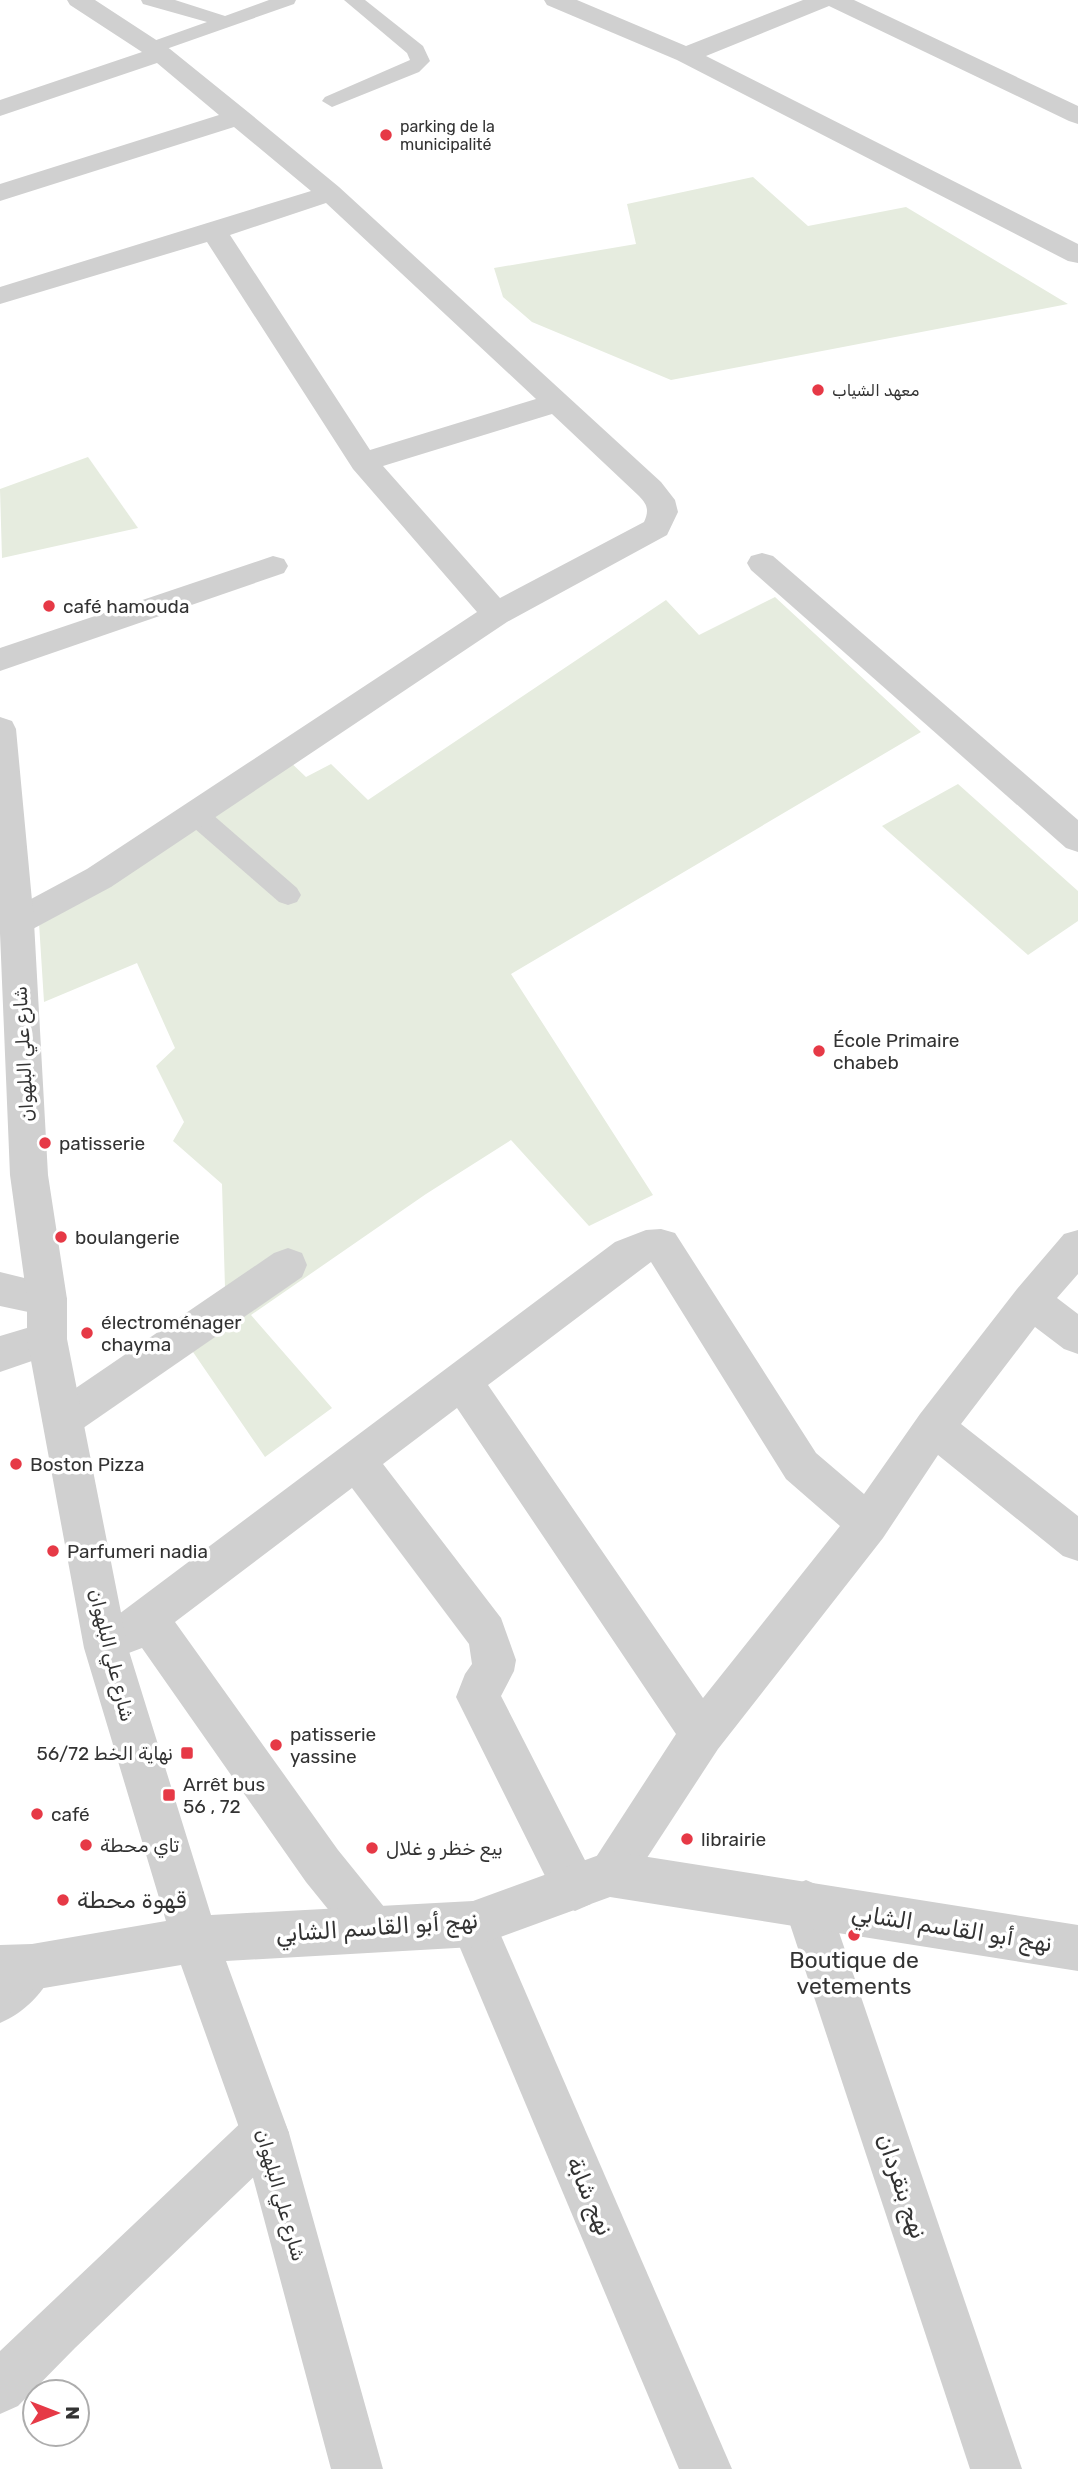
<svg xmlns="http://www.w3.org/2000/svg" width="1078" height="2469" viewBox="0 0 1078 2469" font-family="Rubik,Cairo,sans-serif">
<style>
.green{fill:#e6ecdf}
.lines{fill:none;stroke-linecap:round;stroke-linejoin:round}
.service{fill:#d0d0d0;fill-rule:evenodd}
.minor{fill:#d0d0d0;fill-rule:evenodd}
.tertiary{fill:#d0d0d0;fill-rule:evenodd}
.poi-dot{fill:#e63946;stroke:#fff;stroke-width:2.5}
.labels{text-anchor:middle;stroke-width:7;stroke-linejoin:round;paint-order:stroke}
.far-poi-label{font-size:16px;fill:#333;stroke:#fff;text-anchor:start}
.poi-label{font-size:19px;fill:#333;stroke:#fff;text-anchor:start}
.street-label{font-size:19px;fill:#333;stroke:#fff}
.near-poi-label{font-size:23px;fill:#333;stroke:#fff;text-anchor:start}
.near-street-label{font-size:23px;fill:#333;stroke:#fff}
</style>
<rect width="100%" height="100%" fill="#fff"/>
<g class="green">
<polygon points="753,177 808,226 906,207 1068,304 671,380 532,322 503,297 494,268 636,244 627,204"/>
<polygon points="88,457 138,528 2,558 0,489"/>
<polygon points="775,597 921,732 511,974 653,1195 589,1226 511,1140 426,1194 251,1315 332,1408 265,1457 193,1352 225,1288 222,1184 173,1141 184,1122 156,1066 175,1048 137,963 44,1002 39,923 286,758 306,777 331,764 368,800 666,600 699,635"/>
<polygon points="958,784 1078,891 1078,921 1028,955 882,826"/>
</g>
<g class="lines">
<g class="service">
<polygon points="141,0 175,0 225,16 269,0 296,0 294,4 152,54 142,48 145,44 207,22 143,4"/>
<polygon points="344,0 365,0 423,46 430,61 419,72 332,107 322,101 325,97 410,60 407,53"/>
<polygon points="196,805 205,808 297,888 301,895 297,902 288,905 279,902 187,822 183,815 187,808"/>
</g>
<g class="minor">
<path d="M67 0H95L170 49 248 112 339 187 661 482 675 500 678 512 667 535 507 622 111 887 29 931 17 935 5 931 0 923 5 913 87 869 477 612 353 469 207 242 0 304V287L311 191 234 127 0 201V184L219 115 157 63 0 116V100L142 52 70 5ZM326 203 536 399 370 450 230 235ZM552 414 639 496C648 505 649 511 644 522L500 598 383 466Z"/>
<polygon points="544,0 577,0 686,46 803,0 854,0 1078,106 1078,124 1069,121 829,6 706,56 1078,244 1078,263 1068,261 677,60 547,5"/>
<polygon points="762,553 773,556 1078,820 1078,852 1066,848 751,570 747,563 751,556"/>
<polygon points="273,556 284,559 288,566 284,573 0,671 0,648"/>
<path d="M661 1229 675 1233 816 1453 864 1494 920 1414 1017 1289 1064 1234 1078 1230V1274L1057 1298 1078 1314V1354L1064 1349 1035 1327 961 1424 1078 1516V1561L1063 1556 938 1455 883 1538 718 1749 626 1890 610 1897 597 1891 591 1904 575 1911 559 1904 456 1697 465 1674 472 1664 469 1644 352 1488 175 1622 338 1850 389 1913 396 1929 389 1945 373 1952 357 1945 306 1882 142 1648 126 1654 111 1648 104 1634 111 1620 615 1242 646 1230ZM651 1262 786 1479 840 1526 703 1698 488 1385ZM457 1408 676 1734 589 1868 501 1696 514 1671 516 1660 501 1618 383 1464Z"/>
<polygon points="288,1248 302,1253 307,1265 302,1277 76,1433 62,1438 48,1433 42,1420 48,1407 274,1253"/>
<polygon points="0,1272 61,1287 67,1299 61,1311 47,1316 0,1306"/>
<polygon points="47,1322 61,1327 67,1339 61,1351 0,1372 0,1336"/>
<polygon points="806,1880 822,1887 829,1903 1022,2469 970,2469 783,1903 790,1887"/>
<polygon points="473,1901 489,1908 732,2469 679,2469 450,1924 457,1908"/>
<path d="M32 1944 49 1950 55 1967C45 1992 25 2012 0 2023V1966L15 1950Z"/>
<polygon points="265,2109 282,2116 289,2133 282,2150 75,2348 18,2406 0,2414 0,2351 248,2116"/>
</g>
<polygon class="tertiary" points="0,717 12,721 16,729 34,922 48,1175 67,1299 67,1339 128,1648 211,1915 473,1901 610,1851 1078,1925 1078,1971 610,1897 473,1947 226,1961 289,2133 383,2469 331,2469 241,2133 181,1965 32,1990 0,1993 0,1945 32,1944 166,1921 84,1648 27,1339 27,1299 10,1175 0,933"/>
</g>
<g class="poi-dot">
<circle cx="386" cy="135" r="7"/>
<circle cx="818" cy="390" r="7"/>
<circle cx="49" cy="606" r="7"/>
<circle cx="819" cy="1051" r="7"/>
<circle cx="45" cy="1143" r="7"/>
<circle cx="61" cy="1237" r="7"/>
<circle cx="87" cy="1333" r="7"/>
<circle cx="16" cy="1464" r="7"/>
<circle cx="53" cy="1551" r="7"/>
<circle cx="276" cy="1745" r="7"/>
<rect x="180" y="1746" width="14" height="14" rx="3.5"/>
<rect x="162" y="1788" width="14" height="14" rx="3.5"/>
<circle cx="37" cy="1814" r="7"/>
<circle cx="687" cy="1839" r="7"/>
<circle cx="86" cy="1845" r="7"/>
<circle cx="372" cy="1848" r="7"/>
<circle cx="63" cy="1900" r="7"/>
<circle cx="854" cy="1935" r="7"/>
</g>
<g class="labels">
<g class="far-poi-label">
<text x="400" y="132">parking de la<tspan x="400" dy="18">municipalité</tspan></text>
<text x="832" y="396">معهد الشياب</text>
</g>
<g class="poi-label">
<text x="63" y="613">café hamouda</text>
<text x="833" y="1047">École Primaire<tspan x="833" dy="22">chabeb</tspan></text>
<text x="59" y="1150">patisserie</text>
<text x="75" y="1244">boulangerie</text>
<text x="101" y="1329">électroménager<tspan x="101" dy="22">chayma</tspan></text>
<text x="30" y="1471">Boston Pizza</text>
<text x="67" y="1558">Parfumeri nadia</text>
<text x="290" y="1741">patisserie<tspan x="290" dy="22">yassine</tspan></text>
<text x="173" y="1760" text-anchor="end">نهاية الخط 56/72</text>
<text x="183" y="1791">Arrêt bus<tspan x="183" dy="22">56 , 72</tspan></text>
<text x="51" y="1821">café</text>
<text x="701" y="1846">librairie</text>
<text x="100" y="1852">تاي محطة</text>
<text x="386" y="1855">بيع خظر و غلال</text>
</g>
<g class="street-label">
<text transform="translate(23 1054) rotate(-93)" y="7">شارع علي البلهوان</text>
<text transform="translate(112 1655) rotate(76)" y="7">شارع علي البلهوان</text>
<text transform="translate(281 2195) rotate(74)" y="7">شارع علي البلهوان</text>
</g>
<g class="near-poi-label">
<text x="77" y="1908">قهوة محطة</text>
<text x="854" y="1968" text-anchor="middle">Boutique de<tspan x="854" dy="26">vetements</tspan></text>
</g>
<g class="near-street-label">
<text transform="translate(377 1927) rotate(-4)" y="8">نهج أبو القاسم الشابي</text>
<text transform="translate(952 1928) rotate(9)" y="8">نهج أبو القاسم الشابي</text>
<text transform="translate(902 2186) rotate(71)" y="8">نهج بنقردان</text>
<text transform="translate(590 2196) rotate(67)" y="8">نهج شابة</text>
</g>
</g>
<g transform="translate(56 2413) rotate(90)"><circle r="33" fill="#ffffff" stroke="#adadad" stroke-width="2"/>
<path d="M0-5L12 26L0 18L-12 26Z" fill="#e63946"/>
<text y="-10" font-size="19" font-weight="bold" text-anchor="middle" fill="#333333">N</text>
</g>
</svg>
